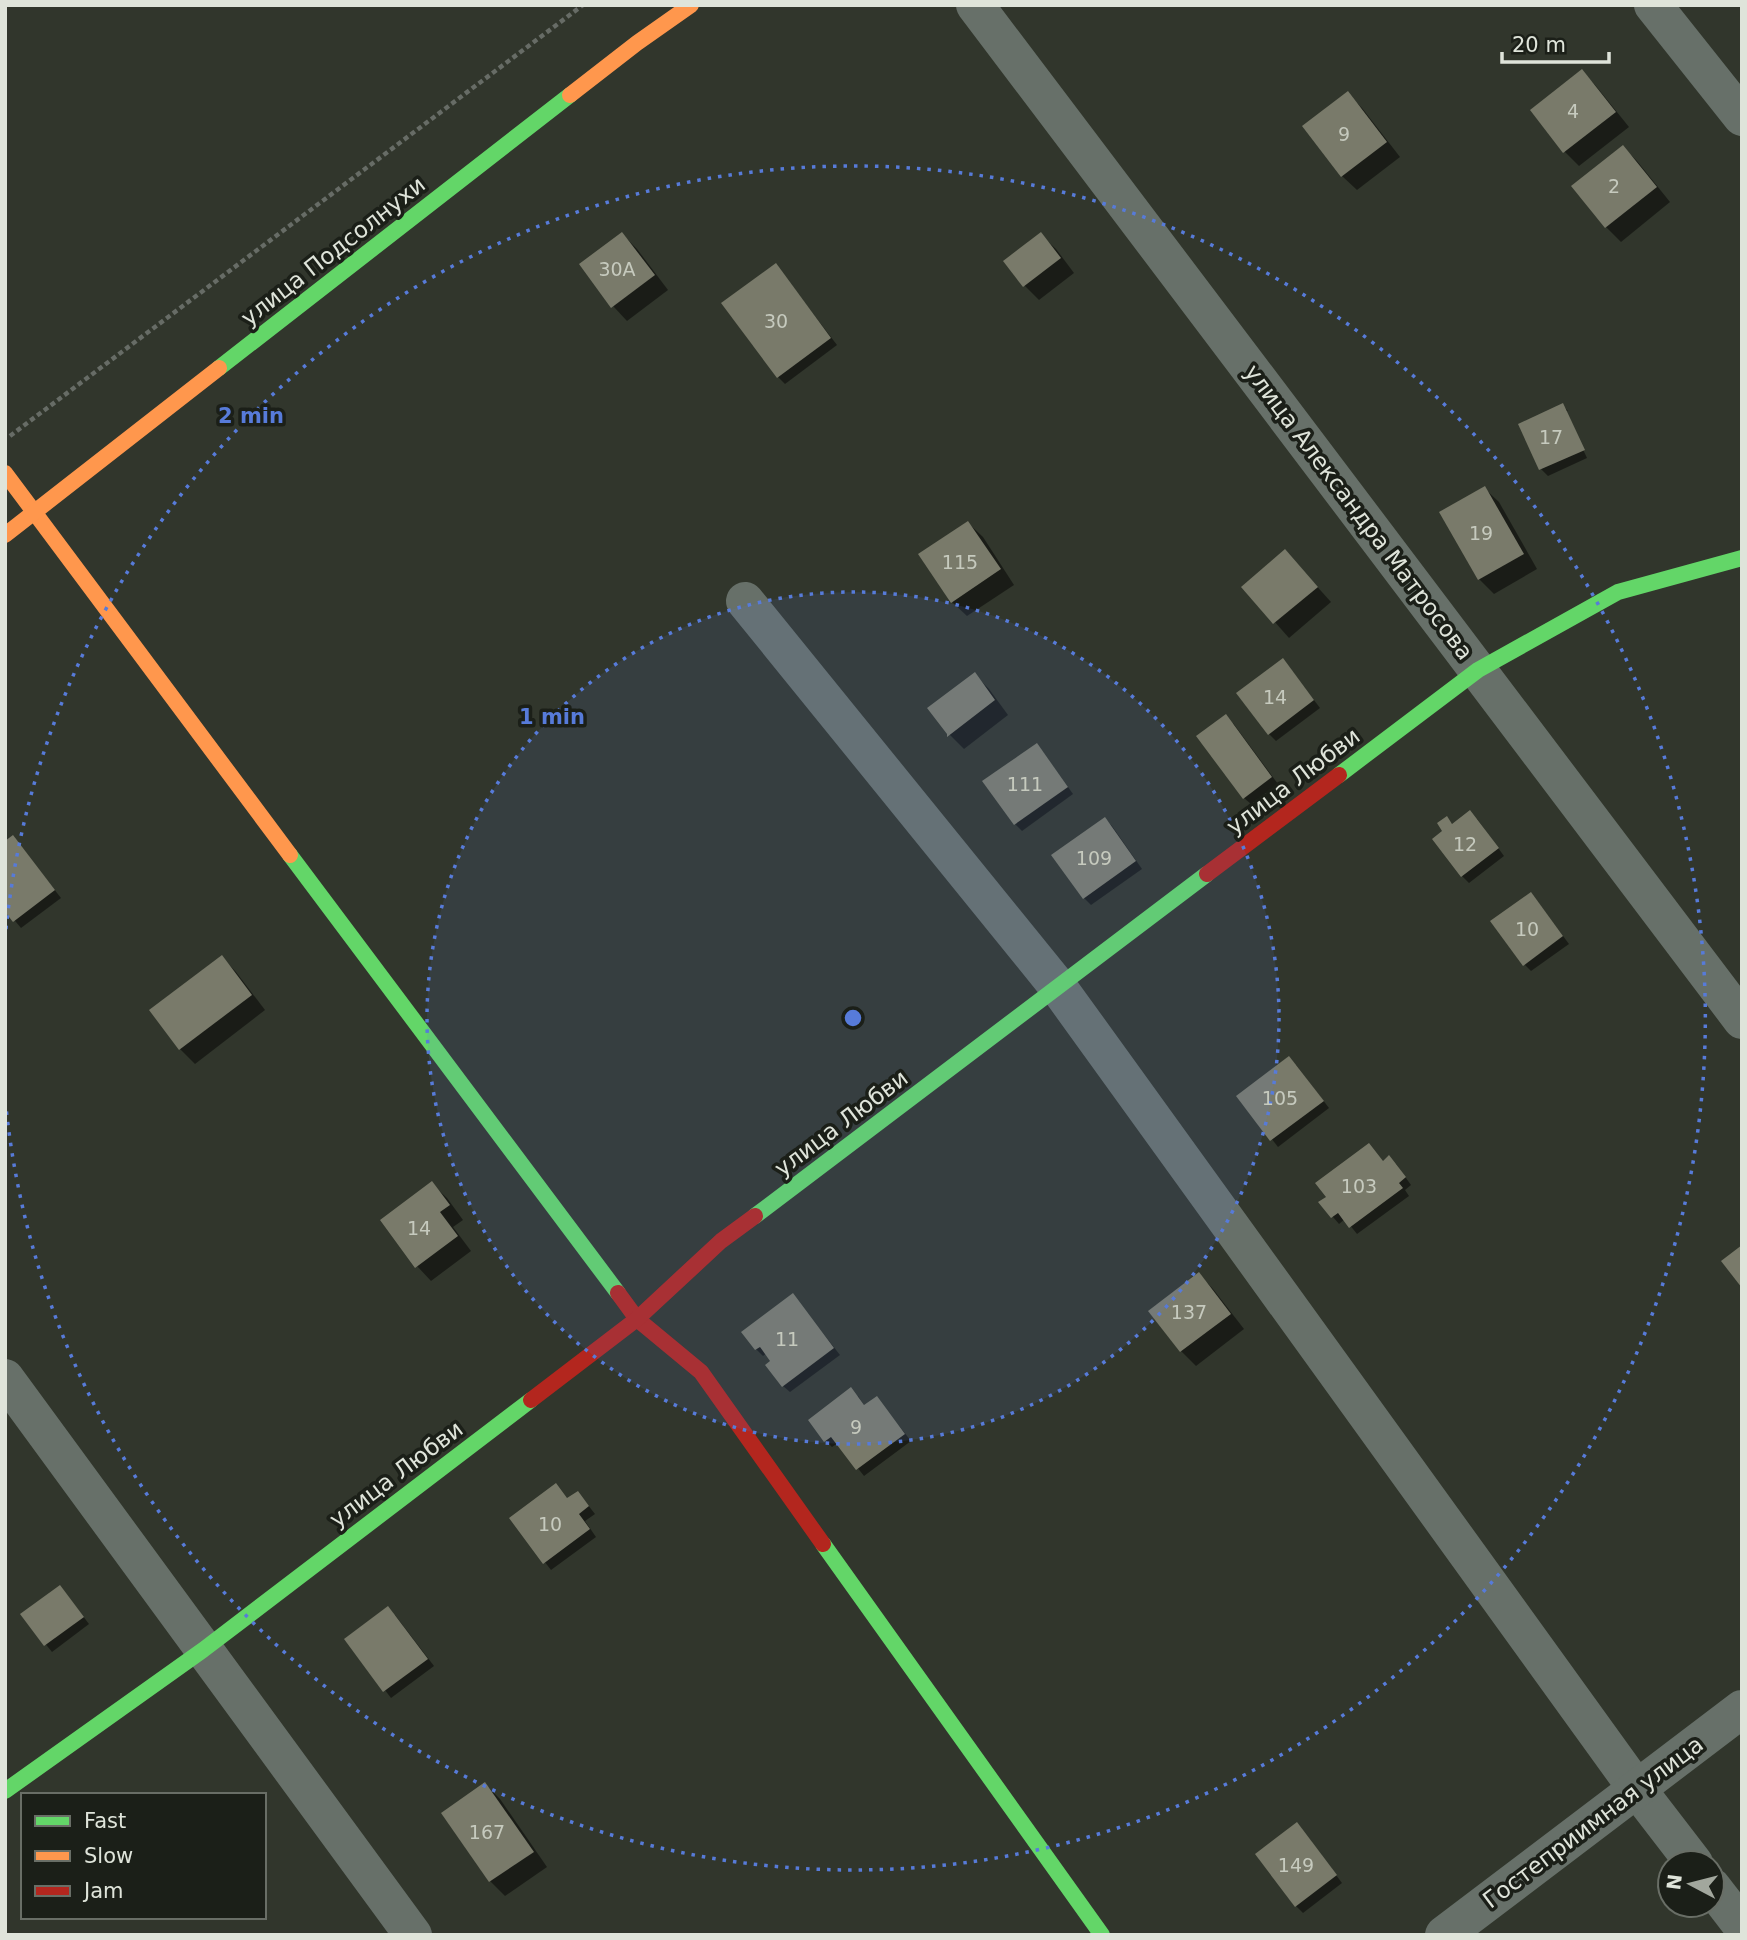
<svg xmlns="http://www.w3.org/2000/svg" width="1747" height="1940" viewBox="0 0 1747 1940" font-family="'DejaVu Sans',sans-serif">
<style>
.shadow{fill:#0007}
.building{fill:#797a6a}
.lines{fill:none;stroke-linecap:round;stroke-linejoin:round}
.path{stroke:#676c66;stroke-width:4.5;stroke-dasharray:5 3.5;stroke-linecap:butt}
.street{stroke:#677069;stroke-width:38}
.fast{stroke:#63d668;stroke-width:16}
.slow{stroke:#ff974d;stroke-width:16}
.jam{stroke:#b3261e;stroke-width:16}
.ring{fill:none;stroke:#577bd9;stroke-width:3.5;stroke-dasharray:3.5 7}
.labels{text-anchor:middle;stroke-width:7;stroke-linejoin:round;paint-order:stroke}
.number-label{font-size:19px;fill:#c6cabe}
.street-label{font-size:23px;fill:#dfe4da;stroke:#1b1f18}
.centre{fill:#577bd9;stroke:#1b1f18;stroke-width:3.5}
.ring-label{font-size:21px;text-anchor:middle;font-weight:bold;fill:#577bd9;stroke:#1b1f18;stroke-width:7;stroke-linejoin:round;paint-order:stroke}
</style>
<rect width="100%" height="100%" fill="#31362c"/>
<g class="shadow">
<polygon points="1582,71 1596,86 1629,127 1579,166 1565,152"/>
<polygon points="1348,94 1362,108 1400,157 1357,190 1342,176"/>
<polygon points="1623,147 1637,161 1670,202 1621,242 1606,227 1574,186"/>
<polygon points="622,234 637,249 668,290 627,321 613,306"/>
<polygon points="1041,235 1056,249 1074,273 1039,300 1025,286 1006,262"/>
<polygon points="776,265 837,345 785,384 778,377"/>
<polygon points="1563,406 1568,411 1565,411 1587,458 1548,476 1541,469 1520,425"/>
<polygon points="1484,488 1499,502 1537,569 1494,594 1479,579 1441,513"/>
<polygon points="968,523 983,537 1014,585 967,616 952,602"/>
<polygon points="1285,551 1331,602 1289,638 1244,587"/>
<polygon points="1289,667 1320,708 1276,741 1269,734"/>
<polygon points="974,674 989,689 1008,715 964,749 949,734"/>
<polygon points="1233,723 1278,784 1251,804 1244,798"/>
<polygon points="1036,745 1043,752 1073,794 1022,831 1015,824"/>
<polygon points="1446,818 1453,825 1477,819 1504,856 1469,883 1462,876 1445,832"/>
<polygon points="1105,819 1112,826 1142,869 1091,905 1084,898"/>
<polygon points="13,837 61,898 21,928 5,909"/>
<polygon points="1537,901 1569,944 1531,971 1525,965"/>
<polygon points="222,957 236,972 265,1010 195,1064 180,1049 151,1010"/>
<polygon points="1296,1065 1329,1108 1278,1147 1238,1096"/>
<polygon points="1384,1163 1396,1164 1411,1185 1405,1190 1409,1196 1357,1234 1345,1219 1339,1224 1321,1203"/>
<polygon points="432,1184 447,1198 463,1220 453,1227 471,1251 431,1281 417,1266"/>
<polygon points="1199,1274 1213,1289 1244,1329 1196,1366 1181,1351 1150,1311"/>
<polygon points="793,1295 840,1355 790,1392 783,1386 773,1361 767,1353 763,1356 756,1349"/>
<polygon points="858,1396 865,1407 877,1398 911,1441 864,1476 838,1443 832,1447 825,1440"/>
<polygon points="556,1485 568,1500 584,1500 595,1514 585,1521 596,1537 551,1570 511,1518"/>
<polygon points="66,1594 89,1624 52,1652 22,1615"/>
<polygon points="395,1615 434,1666 391,1698 346,1639"/>
<polygon points="485,1784 500,1799 547,1867 505,1896 490,1881 443,1814"/>
<polygon points="1303,1831 1342,1883 1303,1913 1296,1906"/>
</g>
<g class="building">
<polygon points="1582,69 1616,112 1563,153 1530,110"/>
<polygon points="1348,91 1387,142 1341,177 1302,126"/>
<polygon points="1623,145 1657,187 1605,228 1571,186"/>
<polygon points="622,232 655,275 611,308 579,264"/>
<polygon points="1041,232 1061,258 1023,287 1003,261"/>
<polygon points="776,263 831,338 777,378 721,303"/>
<polygon points="1563,403 1585,450 1539,470 1518,424"/>
<polygon points="1485,486 1524,554 1478,580 1439,512"/>
<polygon points="968,521 1001,569 951,603 918,554"/>
<polygon points="1285,549 1318,587 1273,624 1241,587"/>
<polygon points="1283,658 1314,700 1268,735 1236,693"/>
<polygon points="975,672 995,700 947,737 947,734 927,708"/>
<polygon points="1226,714 1272,777 1243,799 1196,736"/>
<polygon points="1037,743 1068,787 1014,825 982,781"/>
<polygon points="1470,810 1499,848 1461,877 1432,839 1442,831 1437,823 1447,816 1452,824"/>
<polygon points="1105,817 1136,861 1083,899 1051,855"/>
<polygon points="13,835 55,890 13,922 5,912 5,841"/>
<polygon points="1531,892 1563,936 1523,966 1490,921"/>
<polygon points="222,955 252,995 179,1050 149,1010"/>
<polygon points="1289,1056 1324,1101 1270,1141 1236,1096"/>
<polygon points="1369,1143 1383,1161 1389,1155 1406,1177 1399,1183 1403,1188 1349,1228 1338,1213 1331,1218 1318,1202 1326,1197 1315,1183"/>
<polygon points="432,1181 450,1205 440,1212 458,1236 415,1268 380,1220"/>
<polygon points="1742,1245 1742,1288 1721,1261"/>
<polygon points="1199,1272 1231,1314 1180,1352 1148,1311"/>
<polygon points="793,1293 834,1348 782,1387 765,1365 770,1361 760,1347 755,1350 741,1332"/>
<polygon points="851,1387 864,1405 877,1396 905,1434 856,1470 831,1437 824,1442 808,1420"/>
<polygon points="556,1483 567,1498 578,1491 589,1506 579,1514 590,1529 543,1564 509,1518"/>
<polygon points="60,1585 84,1617 44,1646 20,1614"/>
<polygon points="388,1606 428,1659 383,1692 344,1639"/>
<polygon points="485,1782 534,1852 489,1882 441,1813"/>
<polygon points="1297,1822 1337,1875 1295,1907 1255,1854"/>
</g>
<g class="lines">
<polyline class="path" points="10,436 583,5"/>
<g class="street">
<polyline points="975,5 1742,1020"/>
<polyline points="1653,5 1742,117"/>
<polyline points="745,601 1058,987 1637,1789 1694,1863"/>
<polyline points="5,1378 413,1935"/>
<polyline points="1712,1887 1742,1926"/>
<polyline points="1444,1935 1742,1709"/>
</g>
<g class="fast">
<polyline points="219,368 570,95"/>
<polyline points="1339,775 1478,670 1618,592 1742,558"/>
<polyline points="290,855 618,1293"/>
<polyline points="755,1216 1207,874"/>
<polyline points="823,1544 1102,1935"/>
<polyline points="5,1791 203,1650 531,1400"/>
</g>
<g class="slow">
<polyline points="570,95 637,43 691,5"/>
<polyline points="5,473 290,855"/>
<polyline points="5,535 219,368"/>
</g>
<g class="jam">
<polyline points="1207,874 1339,775"/>
<polyline points="618,1293 637,1319 701,1372 823,1544"/>
<polyline points="531,1400 637,1319 721,1241 755,1216"/>
</g>
</g>
<circle cx="853" cy="1018" r="426" fill="#577bd9" fill-opacity=".12"/>
<g class="ring">
<circle cx="853" cy="1018" r="426"/>
<path d="M6 929A852 852 0 1 1 6 1107"/>
</g>
<g class="labels">
<g class="number-label">
<text x="1573" y="118">4</text>
<text x="1344" y="141">9</text>
<text x="1614" y="193">2</text>
<text x="617" y="276">30А</text>
<text x="776" y="328">30</text>
<text x="1551" y="444">17</text>
<text x="1481" y="540">19</text>
<text x="960" y="569">115</text>
<text x="1275" y="704">14</text>
<text x="1025" y="791">111</text>
<text x="1465" y="851">12</text>
<text x="1094" y="865">109</text>
<text x="1527" y="936">10</text>
<text x="1280" y="1105">105</text>
<text x="1359" y="1193">103</text>
<text x="419" y="1235">14</text>
<text x="1189" y="1319">137</text>
<text x="787" y="1346">11</text>
<text x="856" y="1434">9</text>
<text x="550" y="1531">10</text>
<text x="487" y="1839">167</text>
<text x="1296" y="1872">149</text>
</g>
<g class="street-label">
<text transform="translate(333 251) rotate(-38)" y="8">улица Подсолнухи</text>
<text transform="translate(1359 512) rotate(53)" y="8">улица Александра Матросова</text>
<text transform="translate(1293 781) rotate(-37)" y="8">улица Любви</text>
<text transform="translate(841 1123) rotate(-37)" y="8">улица Любви</text>
<text transform="translate(396 1474) rotate(-37)" y="8">улица Любви</text>
<text transform="translate(1593 1822) rotate(-37)" y="8">Гостеприимная улица</text>
</g>
</g>
<circle cx="853" cy="1018" r="10" class="centre"/>
<g class="ring-label">
<text x="251" y="423">2 min</text>
<text x="552" y="724">1 min</text>
</g>
<rect width="1747" height="1940" fill="none" stroke="#dfe4da" stroke-width="14"/>
<rect x="21" y="1793" width="245" height="126" fill="#1b1f18" stroke="#696e66" stroke-width="2"/>
<rect x="35" y="1816" width="35" height="10" fill="#63d668" stroke="#696e66" stroke-width="2"/>
<text x="84" y="1828" font-size="21" fill="#dfe4da">Fast</text>
<rect x="35" y="1851" width="35" height="10" fill="#ff974d" stroke="#696e66" stroke-width="2"/>
<text x="84" y="1863" font-size="21" fill="#dfe4da">Slow</text>
<rect x="35" y="1886" width="35" height="10" fill="#b3261e" stroke="#696e66" stroke-width="2"/>
<text x="84" y="1898" font-size="21" fill="#dfe4da">Jam</text>
<g transform="translate(1691 1884) rotate(277)"><circle r="33" fill="#1b1f18" stroke="#696e66" stroke-width="2"/>
<path d="M0-5L12 26L0 18L-12 26Z" fill="#a2a79d"/>
<text y="-10" font-size="19" font-weight="bold" text-anchor="middle" fill="#dfe4da">N</text>
</g>
<path d="M1502 52v10h107v-10" fill="none" stroke="#dfe4da" stroke-width="3.5"/>
<text x="1512" y="52" font-size="21" fill="#dfe4da" stroke="#1b1f18" stroke-width="5" paint-order="stroke">20 m</text>
</svg>
